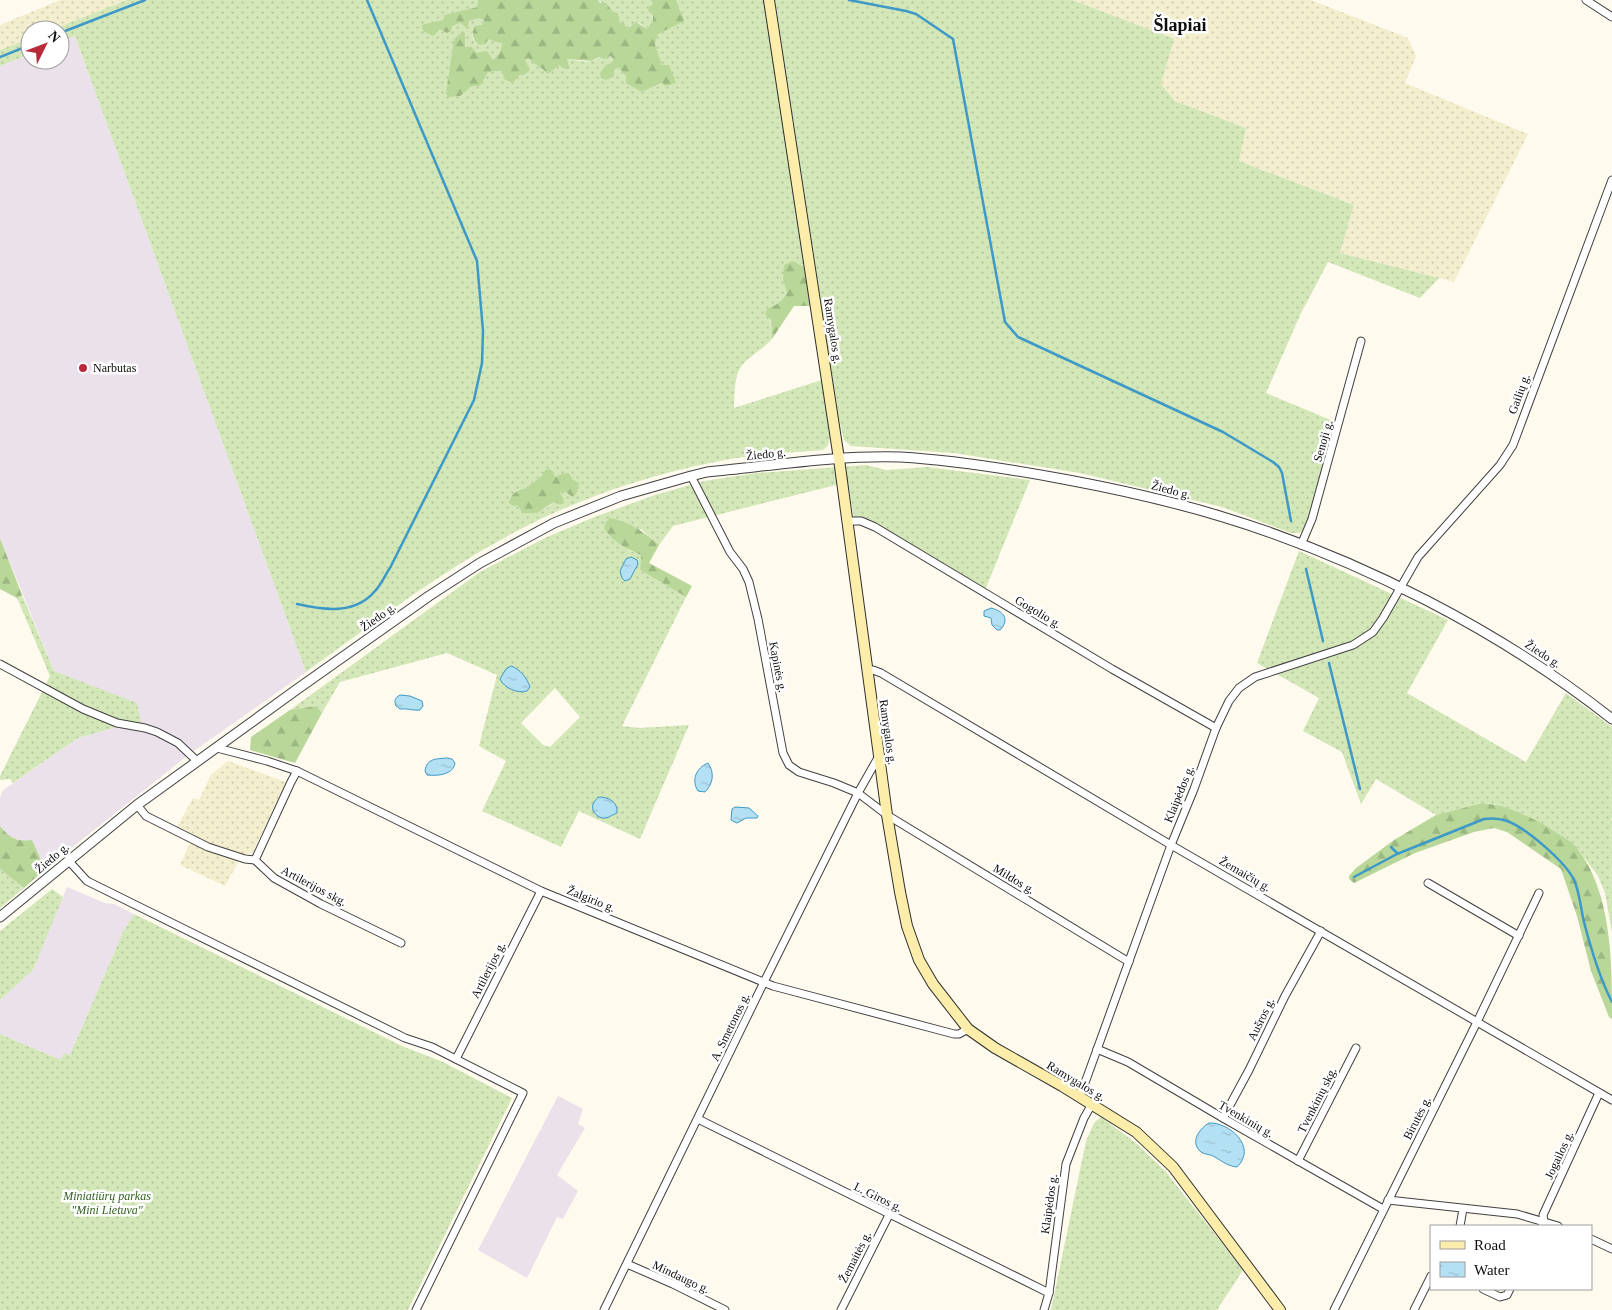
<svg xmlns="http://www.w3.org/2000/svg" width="1612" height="1310" viewBox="0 0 1612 1310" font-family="Georgia,serif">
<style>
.industrial{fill:#eae1eb}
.farmland{fill:url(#farmland-dots)}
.grass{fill:url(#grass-dots);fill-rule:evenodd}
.forest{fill:url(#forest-firs)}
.water{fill:url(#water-ripples);stroke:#3d99c8}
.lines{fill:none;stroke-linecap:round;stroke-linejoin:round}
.stream{stroke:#3d99c8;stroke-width:2.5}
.minor-casing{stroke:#404040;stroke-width:9}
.tertiary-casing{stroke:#404040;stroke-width:11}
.secondary-casing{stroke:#2f2f2f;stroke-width:12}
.minor{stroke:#fff;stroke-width:7}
.tertiary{stroke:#fff;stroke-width:9}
.secondary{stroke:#fceeaa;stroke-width:10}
.poi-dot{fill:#b82a39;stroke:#fff;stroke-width:2}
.labels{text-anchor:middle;stroke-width:5;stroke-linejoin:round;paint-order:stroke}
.street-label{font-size:12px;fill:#0d0d0d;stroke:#fff}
.poi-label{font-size:12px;fill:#0d0d0d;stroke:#fff;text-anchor:start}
.park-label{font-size:12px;font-style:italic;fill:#31621f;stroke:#fff}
.district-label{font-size:18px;font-weight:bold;fill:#0d0d0d;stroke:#fff}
</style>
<defs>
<pattern id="farmland-dots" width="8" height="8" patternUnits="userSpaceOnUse" patternTransform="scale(1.25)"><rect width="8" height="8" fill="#f3eece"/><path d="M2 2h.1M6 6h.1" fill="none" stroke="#cfcbb0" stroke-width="1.8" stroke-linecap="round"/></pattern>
<pattern id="grass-dots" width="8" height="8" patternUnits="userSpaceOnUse" patternTransform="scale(1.25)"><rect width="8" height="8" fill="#d3e7b8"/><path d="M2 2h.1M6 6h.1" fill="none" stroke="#b4c59d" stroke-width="1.8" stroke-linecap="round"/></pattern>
<pattern id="forest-firs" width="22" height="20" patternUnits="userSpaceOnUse" patternTransform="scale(1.25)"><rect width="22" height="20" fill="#b8d798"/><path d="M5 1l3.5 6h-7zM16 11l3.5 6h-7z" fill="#9db782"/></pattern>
<pattern id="water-ripples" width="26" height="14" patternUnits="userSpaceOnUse" patternTransform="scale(1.25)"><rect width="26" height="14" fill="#b4e0f4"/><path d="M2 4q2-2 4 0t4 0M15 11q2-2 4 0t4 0" fill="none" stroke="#9abfd0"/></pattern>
</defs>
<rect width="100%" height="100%" fill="#fefaed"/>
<g class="industrial">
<polygon points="75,36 306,672 187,756 45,869 32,840 21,841 9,836 0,826 0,799 2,791 78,738 120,726 136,703 54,671 0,538 0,66 30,54 30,60 60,60 60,42"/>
<polygon points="67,887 105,903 114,904 134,914 123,932 70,1055 61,1060 0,1034 0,1000 33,970"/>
<polygon points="558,1096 583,1109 578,1124 585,1128 557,1175 578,1191 563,1219 557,1217 527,1278 478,1250"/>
</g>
<g class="farmland">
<polygon points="60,0 127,0 51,30 30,30 30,38 0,50 0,25"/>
<polygon points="1072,0 1311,0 1408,38 1416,56 1405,83 1528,134 1454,282 1340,253 1354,205 1239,161 1246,128 1175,101 1161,84"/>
<polygon points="228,761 286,782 253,852 242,855 225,886 180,865 194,834 177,827 193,798 199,800 211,775"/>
</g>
<g class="grass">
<path d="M127 0H478L477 7 444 15 440 29 479 18 484 19 482 25 472 33 473 39 479 45 489 38 502 42 500 52 460 96 487 72 502 71 528 58C539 69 555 68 566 59 573 59 584 63 591 61 600 59 604 51 614 59L611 63 614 70 618 67 642 92 663 83 665 86 662 66 655 44 658 34 676 0H764L804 267 793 261 783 280 787 291C782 301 779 305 768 308L771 324 772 339C764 348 756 352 747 360 733 371 735 392 734 408L822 380C824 395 832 427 829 441 829 445 826 448 823 450 785 453 747 455 710 463 645 476 575 500 517 531 442 570 374 623 306 672L75 36 60 42V30H51ZM542 477H554L564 490C558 494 558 499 553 503 544 511 534 513 522 513L518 504 509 498 527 489 533 482Z"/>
<polygon points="598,0 651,0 653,20 647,29 639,23 627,30 620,23 613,12"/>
<polygon points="775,0 1072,0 1174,39 1161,84 1175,101 1246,128 1239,161 1354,205 1340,253 1439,278 1420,298 1328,262 1301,313 1266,393 1333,421 1334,434 1306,529 1299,533 1291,533 1222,507 1080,473 954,453 851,446 844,440 839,419"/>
<polygon points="30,38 30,54 0,66 0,50"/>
<path d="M866 465 886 470 927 467 1030 480 983 595 873 529 855 524 848 482 673 526 659 545 641 529 628 550 641 555 640 570 686 597 622 726 640 728 689 725 640 839 579 811 561 847 482 811 506 761 479 746 497 675 447 653 340 682 322 713 316 706 290 710 480 572 547 537 597 516 655 495 704 481 757 473ZM555 688 580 717 550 747 543 745 521 723Z"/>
<polygon points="1299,551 1448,620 1407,693 1526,762 1566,693 1612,727 1612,818 1611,819 1612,821 1612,933 1605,893 1598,876 1577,848 1524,814 1494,804 1482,803 1436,815 1376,779 1361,804 1342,752 1303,731 1319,698 1257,663"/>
<polygon points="22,595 54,671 137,703 143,731 120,726 78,738 13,783 10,779 0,780 0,776 50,676 17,598"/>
<polygon points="0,869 24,888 0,908"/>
<polygon points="52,889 63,897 33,970 0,1000 0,931"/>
<polygon points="134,914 402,1046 443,1062 512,1098 408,1310 0,1310 0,1034 61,1060 64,1053 70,1055 123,932"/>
<polygon points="1101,1117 1137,1144 1166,1172 1243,1270 1217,1310 1051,1310 1086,1141 1094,1123"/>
</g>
<g class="forest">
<path d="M478 0H598L600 3H606L613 12 618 13 620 23H624L627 30 636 22 647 29 653 20V15L648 11 649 7 652 4 651 0H676L684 21 658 34 655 44 662 65H669L676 83 665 86 662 83 642 92 626 83V76L618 67 614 70V76L606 80 601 78 600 73 606 65 611 63 614 59 610 56 605 59 599 57 591 61 567 59 569 68 565 69 559 65 548 74C542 67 535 65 528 58L525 60 530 70 524 75H519L513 83 504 79 502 71 488 72 480 86H472L460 96 448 97 446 93 454 39 461 33H465V47H472L476 53 487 51 493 60 500 52 502 43 496 42 489 39 485 44 479 45C472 38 471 35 475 26L482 25 484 20 479 18 469 21 467 28 460 23 452 26 451 31 447 33 440 29 433 36 423 31 422 25 443 20 444 15 477 7Z"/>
<path d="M793 261 804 267 810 306H794L772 339 771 320 765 314 768 308C778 305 782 301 787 292L783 280 784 265Z"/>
<path d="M550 469 553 472 555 477 562 474 569 473 573 480 579 483 577 492 573 497 564 491 560 493 564 500 561 505 554 502 537 513H522L518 505 514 506 509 503C510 493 519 490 527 488 533 481 541 479 546 470Z"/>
<path d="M610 518C630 522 644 532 659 545L649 563 692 586 686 597 640 570 641 555C626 549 612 541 604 528L606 522Z"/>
<polygon points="0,538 22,595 17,598 0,589"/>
<polygon points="316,706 322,713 295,763 250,750 251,737 290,710"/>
<path d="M1482 803C1506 805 1525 814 1546 826 1556 833 1569 839 1577 848 1612 893 1612 962 1612 1019L1609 1017 1591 971 1577 916 1561 869 1507 832 1494 828 1474 832 1415 853 1354 883 1349 879V876L1356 868 1394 840 1436 815Z"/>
<path d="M0 826C10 838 16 842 32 840L45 869 24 888 0 869Z"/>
</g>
<g class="water">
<polygon points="631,557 637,560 638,564 630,579 625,581 622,578 620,571 626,559"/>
<path d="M991 608C1004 611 1010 620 1000 630H997L992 625 991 618 984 616V611Z"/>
<path d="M511 666C520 669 527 678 530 687L527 691C518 694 504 688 500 679L506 669Z"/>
<path d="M400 695 410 696 422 701 423 706 420 710C414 711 407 708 400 709L396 706C394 700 395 698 400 695Z"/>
<path d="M447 758 452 759 455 763C453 775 438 776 427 775L425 771C427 758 436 759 447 758Z"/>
<path d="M708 763C715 773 713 784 705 792L698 791C691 780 696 768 708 763Z"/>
<path d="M599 797C609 797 618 802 617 813 612 815 607 819 602 818 590 814 590 803 599 797Z"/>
<polygon points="735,807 749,808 758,816 757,818 746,818 737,823 731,820 732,809"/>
<path d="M1209 1123C1229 1122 1258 1147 1237 1167 1228 1166 1223 1162 1215 1157 1211 1154 1205 1155 1201 1152 1189 1142 1200 1128 1209 1123Z"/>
</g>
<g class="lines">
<g class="stream">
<polyline points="849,0 906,11 916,14 953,39 1005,322 1018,337 1223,432 1273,462 1279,467 1282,473 1291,521"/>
<polyline points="60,33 145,0"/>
<polyline points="0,57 30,45"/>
<polyline points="1306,569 1323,641"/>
<path d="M297 604C324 610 355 615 375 591 381 585 385 575 390 568L474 400 482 363 483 331 477 261 367 0"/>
<polyline points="1329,663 1360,789"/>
<polyline points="1391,847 1397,853"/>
<path d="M1354 877 1397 854 1484 819C1492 818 1499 818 1507 821 1526 828 1563 860 1573 878 1579 888 1581 910 1584 922 1591 949 1599 977 1612 1002"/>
</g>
<defs>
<g id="minor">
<polyline points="1586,0 1612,17"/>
<polyline points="691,476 730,552 743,569 749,582 758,619 783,753 789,765 799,772 834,783 858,793 887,815 1129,962"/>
<polyline points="847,521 861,521 875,527 1112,669 1216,728"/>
<polyline points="1301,545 1312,519 1361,341"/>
<polyline points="0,664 83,709 117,723 145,728 157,732 178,743 197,761"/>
<polyline points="867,671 873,670 881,673 1171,845 1612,1100"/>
<polyline points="217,748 267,761 297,771 541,891 773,986 954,1034 959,1034 968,1029"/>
<polyline points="297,771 291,782 255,860 274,878 321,904 401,943"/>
<polyline points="137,805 146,816 208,847 245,859 255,860"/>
<polyline points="68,860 87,881 405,1038 432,1047 523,1093 416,1310"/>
<polyline points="1428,883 1519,936"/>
<polyline points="1097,1049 1128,1062 1223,1118 1383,1209"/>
<polyline points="456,1059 541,891"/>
<polyline points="1079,1096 1086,1080 1171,845 1194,789 1216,728 1229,701 1239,688 1255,677 1353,645 1373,632 1383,618 1418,557 1500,465 1513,445 1612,180"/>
<polyline points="1223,1118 1249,1070 1285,996 1321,931"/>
<polyline points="698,1119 1049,1293"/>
<polyline points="1298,1161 1356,1048"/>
<polyline points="1388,1200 1517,1214 1558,1226"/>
<polyline points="1460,1226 1463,1209"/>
<polyline points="1542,1226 1544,1222 1543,1215 1599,1093"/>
<polyline points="1591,1239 1612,1249"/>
<polyline points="627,1264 673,1284 725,1310"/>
<polyline points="1483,1289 1500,1297 1507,1295 1510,1289"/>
<polyline points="604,1310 764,982 858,793 879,756"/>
<polyline points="841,1310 889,1215"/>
<polyline points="1044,1310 1049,1293 1066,1164 1084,1118 1092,1104"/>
<polyline points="1334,1310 1477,1022 1539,893"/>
<polyline points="1414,1310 1431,1276"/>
</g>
<path id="tertiary" d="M0 917 137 805 296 690 429 596 480 563 554 523 621 496 691 476 707 472C770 466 836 455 900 457 954 460 1009 469 1063 479 1117 489 1171 501 1223 517 1358 558 1501 631 1612 719"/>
<polyline id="secondary" points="769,0 839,459 887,815 900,892 907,926 919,960 933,984 968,1029 995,1048 1062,1086 1136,1132 1173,1167 1280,1310"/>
</defs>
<use href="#minor" class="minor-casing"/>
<use href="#tertiary" class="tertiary-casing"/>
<use href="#secondary" class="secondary-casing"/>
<use href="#minor" class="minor"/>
<use href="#tertiary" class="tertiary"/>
<use href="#secondary" class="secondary"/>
</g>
<circle class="poi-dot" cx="83" cy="368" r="5"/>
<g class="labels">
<g class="street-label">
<text transform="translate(833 331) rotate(81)" y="4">Ramygalos g.</text>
<text transform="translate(1519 394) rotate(-70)" y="4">Gailių g.</text>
<text transform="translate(1323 441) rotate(-74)" y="4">Senoji g.</text>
<text transform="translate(766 454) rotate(-6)" y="4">Žiedo g.</text>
<text transform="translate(1171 490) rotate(15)" y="4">Žiedo g.</text>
<text transform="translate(1038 612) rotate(31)" y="4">Gogolio g.</text>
<text transform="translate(378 617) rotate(-35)" y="4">Žiedo g.</text>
<text transform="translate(1543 654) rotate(33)" y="4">Žiedo g.</text>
<text transform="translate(778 667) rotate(79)" y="4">Kapinės g.</text>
<text transform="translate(888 732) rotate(82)" y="4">Ramygalos g.</text>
<text transform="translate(1179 794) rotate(-68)" y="4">Klaipėdos g.</text>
<text transform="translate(52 858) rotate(-40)" y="4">Žiedo g.</text>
<text transform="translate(1245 874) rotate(30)" y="4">Žemaičių g.</text>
<text transform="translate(1014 879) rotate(31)" y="4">Mildos g.</text>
<text transform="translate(314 886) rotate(28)" y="4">Artilerijos skg.</text>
<text transform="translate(591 899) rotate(22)" y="4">Žalgirio g.</text>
<text transform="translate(488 970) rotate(-63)" y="4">Artilerijos g.</text>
<text transform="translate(1261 1019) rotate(-64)" y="4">Aušros g.</text>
<text transform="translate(730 1027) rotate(-64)" y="4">A. Smetonos g.</text>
<text transform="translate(1076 1081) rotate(31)" y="4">Ramygalos g.</text>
<text transform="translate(1317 1100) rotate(-63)" y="4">Tvenkinių skg.</text>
<text transform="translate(1417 1118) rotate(-63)" y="4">Birutės g.</text>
<text transform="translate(1246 1119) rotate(30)" y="4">Tvenkinių g.</text>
<text transform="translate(1559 1155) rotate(-65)" y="4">Jogailos g.</text>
<text transform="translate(878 1197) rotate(26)" y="4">L. Giros g.</text>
<text transform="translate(1049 1204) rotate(-82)" y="4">Klaipėdos g.</text>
<text transform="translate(855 1257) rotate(-63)" y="4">Žemaitės g.</text>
<text transform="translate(681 1277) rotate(25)" y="4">Mindaugo g.</text>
</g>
<g class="poi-label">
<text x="93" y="372">Narbutas</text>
</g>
<g class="park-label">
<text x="107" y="1200">Miniatiūrų parkas<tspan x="107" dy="14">"Mini Lietuva"</tspan></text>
</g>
<g class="district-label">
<text x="1180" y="31">Šlapiai</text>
</g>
</g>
<rect x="1430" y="1225" width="162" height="65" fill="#ffffff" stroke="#9e9e9e"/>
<rect x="1440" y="1241" width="25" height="8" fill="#fceeaa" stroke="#9e9e9e"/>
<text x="1474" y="1250" font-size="15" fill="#0d0d0d">Road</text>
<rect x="1440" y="1262" width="25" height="15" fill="url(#water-ripples)" stroke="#9e9e9e"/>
<text x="1474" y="1275" font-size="15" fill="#0d0d0d">Water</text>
<g transform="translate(45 45) rotate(48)"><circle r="24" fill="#ffffff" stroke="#9e9e9e"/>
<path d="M0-4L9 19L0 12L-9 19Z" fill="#b82a39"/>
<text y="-8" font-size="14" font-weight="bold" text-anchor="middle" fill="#0d0d0d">N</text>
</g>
</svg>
